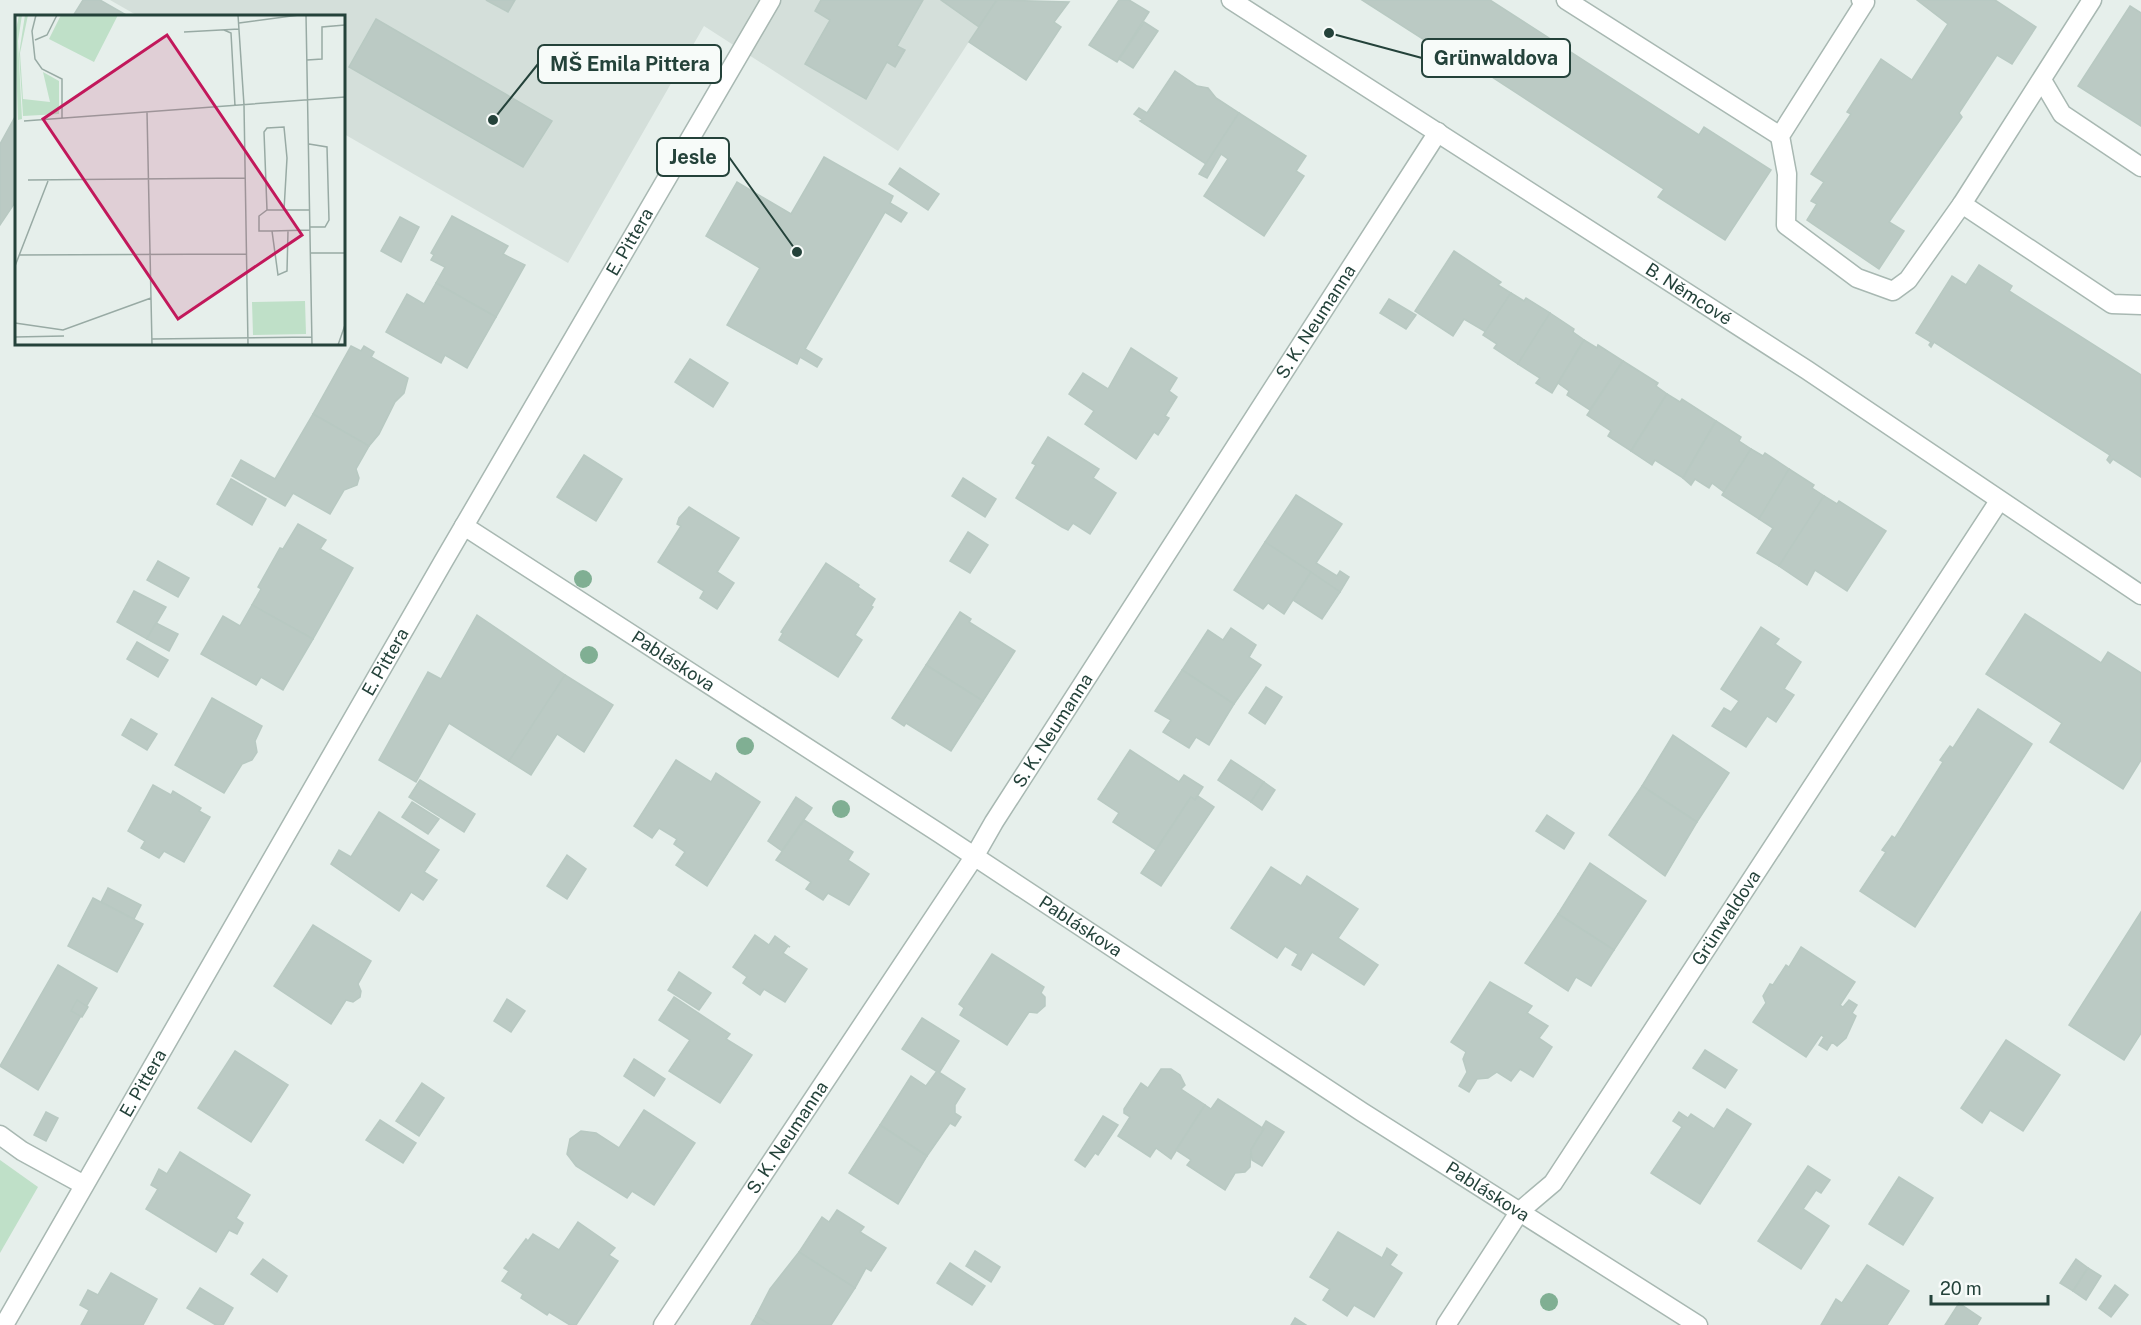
<svg xmlns="http://www.w3.org/2000/svg" width="2141" height="1325" viewBox="0 0 2141 1325" font-family="'Public Sans',sans-serif">
<style>
.built{fill:#d4dfda}
.green{fill:#bfe0c8}
.building{fill:#bbcac4;stroke:#b8c9c2;stroke-width:1.5}
.lines{fill:none;stroke-linecap:round;stroke-linejoin:round}
.service-casing{stroke:#a8b8b2;stroke-width:21}
.minor-casing{stroke:#a8b8b2;stroke-width:21}
.service{stroke:#fff;stroke-width:18}
.minor{stroke:#fff;stroke-width:18}
.tree{fill:#80af93}
.labels{text-anchor:middle;stroke-width:4.5;stroke-linejoin:round;paint-order:stroke}
.street-label{font-size:18px;fill:#24423a;stroke:#f7fbf9}
.inset-road{fill:none;stroke:#98aaa4;stroke-width:1.5}
.view{fill:#c2185b;fill-opacity:0.15;stroke:#c2185b;stroke-width:3}
.inset-edge{fill:none;stroke:#24423a;stroke-width:3}
.leader{fill:none;stroke:#24423a;stroke-width:2}
.callout-dot{fill:#24423a;stroke:#f7fbf9;stroke-width:2}
.callout{fill:#f7fbf9;stroke:#24423a;stroke-width:2}
.callout-label{font-size:20px;text-anchor:middle;font-weight:bold;fill:#24423a}
</style>
<rect width="100%" height="100%" fill="#e6efeb"/>
<polygon class="built" points="110,0 486,0 507,12 515,0 996,0 898,151 704,26 568,263 344,134 344,16 138,16"/>
<polygon class="green" points="0,1160 38,1187 0,1253"/>
<g class="building">
<polygon points="83,0 100,0 128,16 73,16"/>
<polygon points="486,0 515,0 508,12"/>
<polygon points="821,0 923,0 897,46 905,50 895,67 887,62 866,99 805,64 830,20 815,11"/>
<polygon points="941,0 997,0 979,27"/>
<polygon points="997,0 1069,2 1054,22 1061,27 1026,80 969,42"/>
<polygon points="1119,0 1129,0 1149,12 1117,62 1089,45"/>
<polygon points="1362,0 1490,0 1699,135 1704,127 1771,170 1725,240 1658,197 1664,189 1446,47 1443,52"/>
<polygon points="1917,0 1995,0 2036,27 2012,64 1997,55 1959,113 1962,117 1889,222 1904,231 1879,269 1807,220 1817,204 1811,201 1824,182 1811,174 1851,114 1847,112 1881,59 1912,80 1948,24"/>
<polygon points="2130,6 2141,13 2141,126 2078,86"/>
<polygon points="376,19 552,121 523,167 349,67"/>
<polygon points="1144,22 1158,31 1133,68 1119,59"/>
<polygon points="1175,71 1197,86 1208,88 1216,98 1239,113 1206,164 1140,121 1143,120 1134,114 1139,108 1147,113"/>
<polygon points="1239,113 1306,156 1296,171 1304,176 1264,236 1204,196 1228,159 1221,154 1207,178 1199,174"/>
<polygon points="16,115 16,201 0,225 0,144"/>
<polygon points="824,157 893,196 890,203 907,213 901,222 885,212 805,349 822,359 817,367 800,357 797,364 727,325 760,268 706,236 737,182 791,214"/>
<polygon points="900,168 939,194 928,210 889,184"/>
<polygon points="452,216 508,246 503,254 525,265 496,317 436,283 445,267 431,260 434,255 431,253"/>
<polygon points="400,217 419,227 401,262 381,251"/>
<polygon points="1454,251 1501,282 1498,285 1511,293 1486,332 1464,319 1453,336 1415,311"/>
<polygon points="1979,265 2012,286 2009,291 2141,375 2141,477 2113,459 2110,463 2107,460 2110,455 1934,342 1931,347 1929,345 1931,342 1916,333 1952,276 1966,285"/>
<polygon points="436,283 496,317 467,368 445,355 441,363 386,332 407,294 424,304"/>
<polygon points="1511,293 1524,301 1526,298 1550,313 1518,364 1494,348 1497,344 1483,335"/>
<polygon points="1389,299 1416,315 1406,329 1380,313"/>
<polygon points="1550,313 1574,329 1573,332 1584,340 1552,393 1536,383 1540,378 1518,364"/>
<polygon points="1584,340 1597,348 1598,345 1623,361 1590,410 1567,395 1569,391 1558,383"/>
<polygon points="351,346 361,351 364,346 374,352 371,357 408,378 404,393 395,402 379,434 369,446 313,414"/>
<polygon points="1131,348 1177,378 1169,391 1177,397 1165,416 1169,418 1158,435 1154,432 1136,459 1085,424 1094,411 1069,394 1083,373 1108,389"/>
<polygon points="690,359 728,383 713,407 675,382"/>
<polygon points="1623,361 1658,383 1656,386 1667,394 1631,451 1608,436 1611,431 1587,415"/>
<polygon points="1667,394 1680,402 1682,399 1716,421 1683,478 1655,460 1652,465 1631,451"/>
<polygon points="313,414 369,446 356,469 359,478 357,485 344,490 330,514 293,493 285,506 232,476 241,460 275,479"/>
<polygon points="1716,421 1741,437 1739,441 1751,449 1724,492 1712,483 1709,488 1695,479 1691,485 1683,478"/>
<polygon points="1048,437 1099,469 1093,478 1116,493 1090,534 1073,523 1068,530 1062,527 1016,498 1036,465 1032,463"/>
<polygon points="1751,449 1763,456 1765,453 1789,469 1759,519 1722,495"/>
<polygon points="584,455 622,479 596,521 557,497"/>
<polygon points="1789,469 1814,485 1812,488 1824,496 1779,566 1757,553 1773,528 1759,519"/>
<polygon points="963,478 996,499 985,517 952,496"/>
<polygon points="231,479 266,499 252,525 217,504"/>
<polygon points="1296,495 1342,524 1316,563 1337,576 1340,571 1349,577 1340,592 1265,542"/>
<polygon points="1824,496 1837,504 1839,501 1886,531 1847,591 1815,570 1807,585 1779,566"/>
<polygon points="689,507 739,538 717,572 734,583 717,609 700,598 704,591 658,562 681,526 677,524 679,518"/>
<polygon points="298,524 326,540 320,549 353,568 313,639 252,605 261,589 258,587 280,548 283,549"/>
<polygon points="968,532 988,545 970,573 950,561"/>
<polygon points="1265,542 1311,572 1284,614 1268,603 1263,609 1234,590"/>
<polygon points="158,561 189,578 178,597 147,580"/>
<polygon points="826,563 859,585 858,587 875,599 871,606 873,607 855,635 862,640 838,677 779,640 783,633 781,632"/>
<polygon points="1311,572 1340,592 1322,619 1293,600"/>
<polygon points="134,591 166,607 147,639 117,622"/>
<polygon points="252,605 313,639 283,690 261,677 256,685 201,654 223,616 240,626"/>
<polygon points="960,612 971,619 969,622 1015,651 983,701 926,665"/>
<polygon points="2025,614 2101,663 2108,652 2141,673 2141,760 2123,789 2050,742 2062,723 1986,674"/>
<polygon points="477,615 565,675 509,761 449,723 416,782 379,760 428,672 441,679"/>
<polygon points="156,623 178,634 169,651 147,639"/>
<polygon points="1761,627 1779,639 1775,644 1801,662 1784,689 1794,695 1776,722 1767,716 1746,747 1712,726 1724,708 1731,712 1739,701 1721,689"/>
<polygon points="1231,628 1256,645 1249,657 1261,665 1234,704 1182,670 1208,630 1223,640"/>
<polygon points="137,642 168,660 158,677 127,659"/>
<polygon points="926,665 983,701 951,751 906,723 904,726 892,718"/>
<polygon points="1182,670 1234,704 1209,745 1196,737 1189,748 1163,732 1171,720 1155,711"/>
<polygon points="565,675 613,705 584,752 557,734 531,775 509,761"/>
<polygon points="1266,687 1282,697 1265,724 1249,713"/>
<polygon points="212,698 262,726 255,741 257,752 252,760 242,764 224,793 175,765"/>
<polygon points="1978,709 2032,744 1915,927 1860,891 1886,852 1882,850 1892,836 1895,838 1943,762 1940,760 1950,746 1953,748"/>
<polygon points="131,719 157,734 147,750 122,735"/>
<polygon points="1673,735 1729,773 1697,822 1642,786"/>
<polygon points="1130,750 1179,782 1184,775 1203,787 1195,800 1191,797 1156,850 1113,822 1119,813 1098,799"/>
<polygon points="676,760 711,782 716,773 760,802 707,886 676,865 685,852 674,844 677,839 659,828 652,838 634,826"/>
<polygon points="1231,760 1264,782 1251,802 1218,780"/>
<polygon points="420,780 475,814 464,832 409,797"/>
<polygon points="1264,782 1275,790 1262,810 1251,802"/>
<polygon points="153,785 171,795 173,791 201,808 199,811 210,817 184,862 164,851 159,858 141,848 145,841 128,831"/>
<polygon points="1642,786 1697,822 1665,876 1609,835"/>
<polygon points="1198,796 1214,807 1161,886 1141,873 1191,797 1195,800"/>
<polygon points="796,797 812,808 782,851 768,841"/>
<polygon points="412,802 439,819 428,834 402,817"/>
<polygon points="379,812 439,850 424,872 437,880 423,900 411,892 399,911 331,864 339,850 351,857"/>
<polygon points="1547,815 1574,833 1564,849 1536,831"/>
<polygon points="804,820 853,852 848,860 869,874 849,905 828,893 823,900 806,889 811,882 776,860"/>
<polygon points="567,855 586,869 567,899 547,886"/>
<polygon points="1590,863 1646,901 1614,950 1558,914"/>
<polygon points="1271,867 1301,886 1307,876 1358,909 1338,938 1378,965 1364,985 1312,952 1301,970 1292,965 1298,954 1285,946 1277,958 1231,928"/>
<polygon points="108,888 141,905 134,919 101,902"/>
<polygon points="93,898 143,924 117,972 68,946"/>
<polygon points="2141,912 2141,1033 2124,1060 2069,1025"/>
<polygon points="1558,914 1614,950 1591,986 1576,977 1568,991 1525,963"/>
<polygon points="313,925 371,961 358,984 361,991 360,997 353,1002 346,1000 331,1024 274,986"/>
<polygon points="755,935 769,945 775,936 790,947 788,946 783,953 807,969 785,1002 764,989 760,995 743,983 747,977 733,967"/>
<polygon points="1801,947 1855,982 1840,1005 1843,1007 1849,1000 1857,1005 1852,1013 1856,1016 1846,1038 1837,1046 1832,1042 1827,1050 1819,1045 1824,1037 1821,1035 1806,1057 1753,1022 1766,1003 1763,996 1770,984 1773,985 1786,965 1789,967"/>
<polygon points="992,954 1044,987 1041,993 1045,997 1045,1006 1037,1013 1029,1012 1007,1045 960,1015 964,1008 959,1004"/>
<polygon points="58,965 97,988 38,1090 0,1066"/>
<polygon points="679,972 711,993 699,1010 668,990"/>
<polygon points="1490,982 1532,1006 1527,1013 1548,1026 1539,1038 1552,1047 1533,1077 1520,1069 1511,1081 1497,1072 1488,1078 1477,1079 1469,1092 1459,1086 1467,1072 1463,1059 1466,1052 1451,1042"/>
<polygon points="674,997 730,1034 726,1039 752,1055 720,1103 669,1071 690,1040 659,1020"/>
<polygon points="507,999 525,1011 511,1032 494,1021"/>
<polygon points="77,1000 88,1007 82,1017 71,1011"/>
<polygon points="922,1018 959,1041 939,1073 902,1049"/>
<polygon points="2006,1040 2060,1075 2023,1131 1990,1110 1982,1123 1961,1108"/>
<polygon points="1705,1050 1737,1070 1725,1088 1693,1068"/>
<polygon points="235,1051 288,1085 251,1142 198,1108"/>
<polygon points="634,1059 665,1079 654,1096 624,1076"/>
<polygon points="1161,1069 1171,1069 1180,1075 1185,1085 1181,1089 1205,1105 1171,1159 1156,1148 1150,1157 1118,1136 1130,1117 1124,1113 1124,1109 1141,1083 1148,1088"/>
<polygon points="937,1071 965,1089 955,1105 955,1113 961,1117 955,1126 950,1123 927,1156 880,1125 911,1076 926,1086"/>
<polygon points="422,1083 444,1098 419,1136 396,1121"/>
<polygon points="1218,1099 1264,1129 1251,1150 1250,1167 1245,1172 1235,1173 1225,1190 1187,1165 1191,1160 1176,1150 1205,1105 1211,1109"/>
<polygon points="1727,1109 1751,1124 1700,1204 1651,1173 1682,1127 1673,1121 1679,1112 1688,1118 1691,1114 1714,1129"/>
<polygon points="644,1110 695,1143 654,1205 632,1191 627,1198 576,1166 567,1154 570,1139 581,1131 596,1133 619,1148"/>
<polygon points="46,1112 58,1118 46,1141 34,1135"/>
<polygon points="1103,1116 1118,1125 1098,1155 1095,1153 1085,1167 1075,1160"/>
<polygon points="380,1120 416,1143 403,1163 366,1140"/>
<polygon points="1266,1121 1284,1132 1262,1166 1252,1160 1251,1150 1264,1129 1262,1128"/>
<polygon points="880,1125 927,1156 898,1204 849,1173"/>
<polygon points="180,1152 250,1195 236,1218 243,1223 237,1234 229,1230 216,1252 146,1209 158,1189 151,1185 159,1169 167,1174"/>
<polygon points="1808,1166 1830,1180 1821,1193 1816,1190 1803,1209 1829,1226 1801,1269 1758,1241"/>
<polygon points="1899,1177 1933,1198 1903,1245 1869,1224"/>
<polygon points="837,1210 864,1227 860,1232 886,1248 871,1271 866,1268 855,1288 799,1252 822,1217 829,1222"/>
<polygon points="578,1222 615,1248 609,1255 618,1261 576,1325 570,1325 549,1312 547,1315 521,1298 523,1294 502,1281 509,1271 504,1268 526,1239 528,1241 533,1234 559,1250"/>
<polygon points="1338,1232 1382,1258 1387,1248 1397,1255 1390,1265 1402,1273 1374,1317 1354,1305 1347,1316 1323,1300 1330,1289 1310,1277"/>
<polygon points="975,1251 1000,1267 991,1282 966,1266"/>
<polygon points="799,1252 855,1288 831,1325 770,1325 756,1316 770,1289"/>
<polygon points="263,1259 287,1276 277,1292 251,1274"/>
<polygon points="2076,1259 2088,1268 2073,1291 2060,1283"/>
<polygon points="950,1263 985,1286 972,1305 937,1283"/>
<polygon points="1867,1265 1909,1291 1887,1325 1821,1325 1836,1299 1842,1303"/>
<polygon points="2088,1268 2101,1276 2086,1300 2073,1291"/>
<polygon points="111,1273 157,1299 143,1325 81,1325 89,1310 80,1305 88,1290 98,1295"/>
<polygon points="2115,1285 2128,1295 2111,1317 2099,1308"/>
<polygon points="200,1288 233,1308 223,1325 216,1325 187,1308"/>
<polygon points="1959,1303 1981,1318 1977,1325 1945,1325"/>
<polygon points="756,1316 770,1325 751,1325"/>
<polygon points="1295,1318 1306,1325 1291,1325"/>
</g>
<g class="lines">
<defs>
<g id="service">
<polyline points="1566,0 1780,136"/>
<polyline points="1861,0 1865,2 1780,136 1787,174 1786,225 1857,278 1893,291 1908,280 1962,204"/>
<polyline points="2092,0 1962,204 2112,304 2141,305"/>
<polyline points="2042,80 2062,114 2141,167"/>
<polyline points="0,1135 22,1151 84,1185"/>
</g>
<g id="minor">
<path id="s1" d="M1231 0 1807 370 2141 595"/>
<path id="s2" d="M464 526 939 833 1362 1112 1698 1325"/>
<path id="s3" d="M4 1325 443 562 771 0"/>
<path id="s4" d="M663 1325 974 857 994 822 1438 132"/>
<path id="s5" d="M1446 1325 1520 1211 1553 1183 1999 501"/>
</g>
</defs>
<use href="#service" class="service-casing"/>
<use href="#minor" class="minor-casing"/>
<use href="#service" class="service"/>
<use href="#minor" class="minor"/>
</g>
<g class="tree">
<circle cx="583" cy="579" r="9"/>
<circle cx="589" cy="655" r="9"/>
<circle cx="745" cy="746" r="9"/>
<circle cx="841" cy="809" r="9"/>
<circle cx="1549" cy="1302" r="9"/>
</g>
<g class="labels">
<g class="street-label">
<text dy="6" stroke="none"><textPath href="#s3" startOffset="1251">E. Pittera</textPath></text>
<text dy="6" stroke="none"><textPath href="#s1" startOffset="544">B. Němcové</textPath></text>
<text dy="6" stroke="none"><textPath href="#s4" startOffset="1197">S. K. Neumanna</textPath></text>
<text dy="6" stroke="none"><textPath href="#s3" startOffset="765">E. Pittera</textPath></text>
<text dy="6" stroke="none"><textPath href="#s2" startOffset="249">Pabláskova</textPath></text>
<text dy="6" stroke="none"><textPath href="#s4" startOffset="711">S. K. Neumanna</textPath></text>
<text dy="6" stroke="none"><textPath href="#s5" startOffset="496">Grünwaldova</textPath></text>
<text dy="6" stroke="none"><textPath href="#s2" startOffset="735">Pabláskova</textPath></text>
<text dy="6" stroke="none"><textPath href="#s3" startOffset="279">E. Pittera</textPath></text>
<text dy="6" stroke="none"><textPath href="#s4" startOffset="225">S. K. Neumanna</textPath></text>
<text dy="6" stroke="none"><textPath href="#s2" startOffset="1221">Pabláskova</textPath></text>
</g>
</g>
<g transform="translate(15 15)">
<rect width="330" height="330" fill="#e6efeb"/>
<path d="M4 0H7L3 26 7 104 3 105 0 19ZM10 0H13L5 38 8 84 35 87 28 57 44 66V99L8 101 4 39ZM46 0H103L79 47 34 24ZM290 286 291 319 238 320 237 287Z" fill="#bfe0c8"/>
<path class="inset-road" d="M21 0 17 16 20 44 27 54 47 64V103M223 0 229 90 233 330M291 0 297 330M224 8 284 0M209 15 216 18 220 91M169 17 224 14M20 25 32 20 42 0M292 45 307 44V12L330 10M132 97 137 330M9 106 330 82M294 129 312 132 314 205 310 212H295M13 165 230 163M252 195 249 117 252 113 269 112 272 143 269 195H252L244 201V216H257M269 195H295M273 216 272 256 263 260 257 216 295 215M296 238H330M4 240 231 239M0 251 33 166M0 308 48 315 136 283M0 322 49 321M137 324 297 322M323 330 330 310"/>
<path class="view" d="M152 20 287 220 163 304 28 104Z"/>
<rect width="330" height="330" class="inset-edge"/>
</g>
<path class="leader" d="M1329 33L1422 58M493 120L538 64M797 252L729 157"/>
<g class="callout-dot">
<circle cx="1329" cy="33" r="6"/>
<circle cx="493" cy="120" r="6"/>
<circle cx="797" cy="252" r="6"/>
</g>
<g class="callout">
<rect x="1422" y="39" width="148" height="38" rx="6"/>
<rect x="538" y="45" width="183" height="38" rx="6"/>
<rect x="657" y="138" width="72" height="38" rx="6"/>
</g>
<g class="callout-label">
<text x="1496" y="65">Grünwaldova</text>
<text x="630" y="71">MŠ Emila Pittera</text>
<text x="693" y="164">Jesle</text>
</g>
<path d="M1931 1295v9h117v-9" fill="none" stroke="#24423a" stroke-width="3"/>
<text x="1940" y="1295" font-size="18" fill="#24423a" stroke="#f7fbf9" stroke-width="4.5" paint-order="stroke">20 m</text>
</svg>
